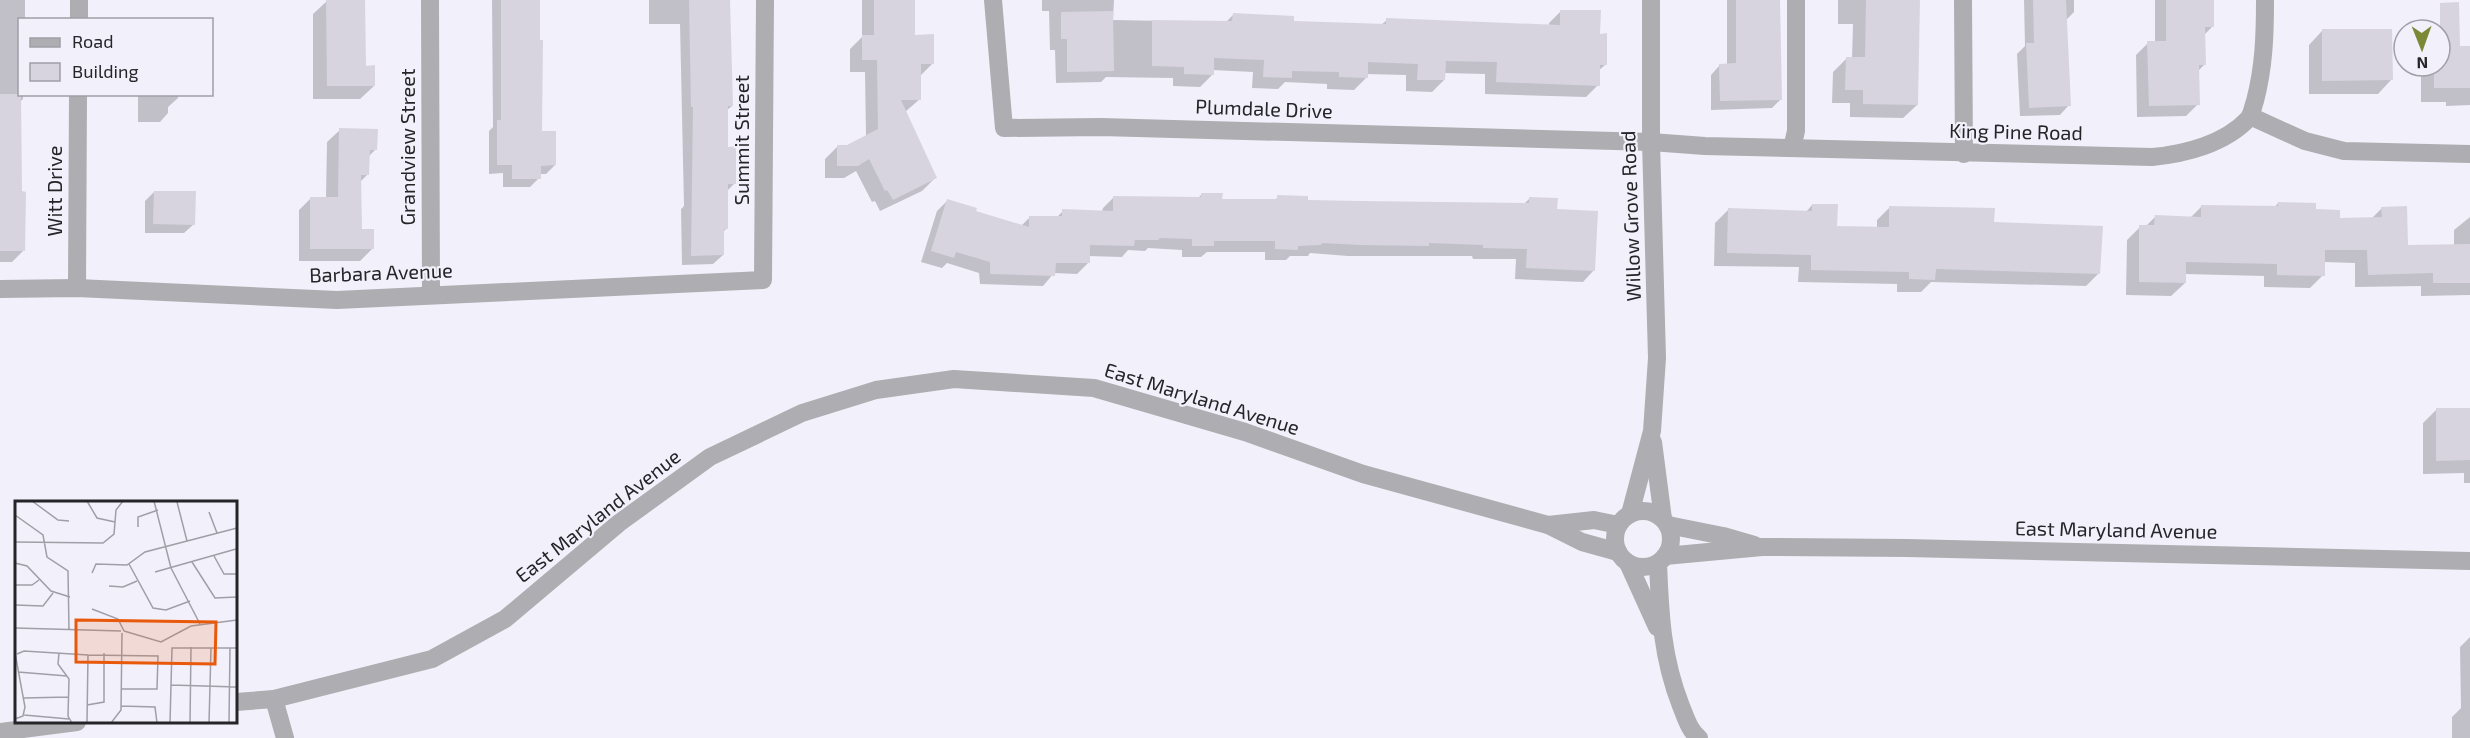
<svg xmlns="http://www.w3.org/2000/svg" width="2470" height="738" viewBox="0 0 2470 738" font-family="'Exo 2',sans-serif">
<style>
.shadow{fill:#0003}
.building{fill:#d7d4df}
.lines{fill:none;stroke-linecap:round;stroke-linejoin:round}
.minor{stroke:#aeadb1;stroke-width:18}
.labels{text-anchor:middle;stroke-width:4.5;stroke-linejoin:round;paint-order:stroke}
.street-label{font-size:20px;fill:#252428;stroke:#f2f0fa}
.inset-road{fill:none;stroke:#a09ea6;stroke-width:1.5}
.view{fill:#e8590c;fill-opacity:0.15;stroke:#e8590c;stroke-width:3}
.inset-edge{fill:none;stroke:#252428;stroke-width:3}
</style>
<rect width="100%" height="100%" fill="#f2f0fa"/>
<g class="shadow">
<polygon points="0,0 25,0 25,20 20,20 20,94 23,94 23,99 19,103 20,193 24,250 12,262 0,262"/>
<polygon points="492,0 539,0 540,132 555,165 546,174 539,174 539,178 530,187 503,187 503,173 489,174 489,131 493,127"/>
<polygon points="649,0 729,0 732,106 727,110 726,148 734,184 726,192 727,228 723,232 723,255 713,264 682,265 681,209 684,206 680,24 649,24"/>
<polygon points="862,0 913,0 913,36 933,63 920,76 920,99 905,112 935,178 922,191 880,211 875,201 872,202 856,171 844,178 825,178 825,159 837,147 847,146 866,137 865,72 850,72 850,49 862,37"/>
<polygon points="1042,0 1114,0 1113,20 1226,22 1233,15 1293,22 1381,25 1387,20 1549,26 1549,23 1561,11 1599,35 1605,65 1598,71 1598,85 1586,97 1485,94 1485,74 1444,73 1444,80 1432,92 1406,91 1406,75 1366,74 1366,78 1354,90 1327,89 1327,84 1285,82 1278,89 1252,88 1253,72 1212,70 1212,75 1200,87 1173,86 1173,78 1106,77 1101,82 1056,83 1055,50 1050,50 1049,11 1042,11"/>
<polygon points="1727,0 1779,0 1781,99 1772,108 1711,110 1711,75 1720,65 1727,65"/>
<polygon points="1838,0 1918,0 1917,105 1903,118 1850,117 1850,103 1832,103 1833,72 1847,58 1852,58 1853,24 1838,24"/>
<polygon points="2024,0 2074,0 2074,12 2065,21 2069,105 2060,115 2020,116 2017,54 2025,46"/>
<polygon points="2155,0 2212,0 2212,27 2204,35 2205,64 2198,71 2198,104 2186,116 2137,117 2136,55 2148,43 2155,42"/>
<polygon points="327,1 374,86 360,99 313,99 313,14"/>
<polygon points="2322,31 2391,80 2378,94 2309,94 2309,45"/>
<polygon points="2440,42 2458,48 2470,47 2470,105 2446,106 2446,102 2421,102 2421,66 2440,66"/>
<polygon points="138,94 178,94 178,98 168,107 168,113 160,122 138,122"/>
<polygon points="340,130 375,150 368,157 368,174 360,182 360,230 372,249 360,261 299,261 299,210 311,198 326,198 327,142"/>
<polygon points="154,192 194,224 184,233 145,233 145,201"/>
<polygon points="1202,194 1221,200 1274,201 1278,197 1307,201 1524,204 1530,198 1556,210 1594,270 1583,282 1515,279 1516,259 1473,259 1472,256 1348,256 1310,253 1308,256 1290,256 1286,260 1265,260 1265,252 1207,252 1201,257 1182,257 1182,250 1148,248 1145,251 1128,250 1122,257 1088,256 1088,263 1077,274 1054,273 1043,286 980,284 979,273 947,263 942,268 921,262 937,211 948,200 974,212 1021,226 1030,217 1056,218 1063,211 1102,212 1103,208 1114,197 1197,199"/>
<polygon points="2278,203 2315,211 2339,219 2371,219 2382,208 2407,246 2454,246 2454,230 2470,217 2470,295 2421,296 2421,286 2355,287 2355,263 2324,262 2323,275 2310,288 2264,287 2264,276 2185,274 2185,283 2171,296 2126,295 2127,240 2140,227 2145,227 2155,217 2190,218 2201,207 2274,208"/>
<polygon points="1812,205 1836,227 1877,228 1877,220 1890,207 1993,223 2099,273 2086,286 1931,282 1921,292 1897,292 1897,284 1798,282 1799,267 1714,266 1715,223 1728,210 1806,212"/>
<polygon points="2437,409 2470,409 2470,483 2464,483 2464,473 2423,474 2423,423"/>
<polygon points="2470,637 2470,738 2452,738 2452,717 2461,708 2460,647"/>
</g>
<g class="building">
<polygon points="326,0 365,0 366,66 375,65 375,86 327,86"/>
<polygon points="501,0 540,0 540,40 543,40 542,131 556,131 556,165 541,166 541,179 512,179 512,165 497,165 497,120 501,120"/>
<polygon points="689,0 730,0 733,106 728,106 728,147 736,146 736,184 728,184 728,229 724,229 724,255 691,256 693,107 691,107"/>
<polygon points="874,0 915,0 915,35 934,34 934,64 921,64 921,100 901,100 937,178 893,200 887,190 885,191 869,159 858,166 837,166 837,145 847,145 878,129 877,60 862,60 862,35 874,35"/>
<polygon points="1736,0 1780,0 1782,100 1720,101 1719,64 1736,63"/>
<polygon points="1866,0 1920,0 1918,105 1863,104 1863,90 1845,90 1846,57 1865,57"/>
<polygon points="2033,0 2066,0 2071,106 2029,108 2026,43 2034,43"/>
<polygon points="2166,0 2214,0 2214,27 2205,27 2206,65 2199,65 2200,105 2149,106 2147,41 2166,41"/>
<polygon points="2459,2 2460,46 2470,46 2470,88 2434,88 2434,66 2440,66 2440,3"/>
<polygon points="1560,10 1601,10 1600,34 1607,33 1607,65 1600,65 1600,86 1496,82 1497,62 1446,61 1445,80 1417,80 1418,64 1368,62 1368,78 1339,77 1339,72 1292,71 1292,78 1263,77 1264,60 1214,58 1214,75 1184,74 1184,67 1152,66 1152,20 1232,21 1233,13 1294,16 1294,21 1386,24 1386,18 1560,25"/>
<polygon points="1113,11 1114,71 1067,72 1067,39 1061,39 1061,12"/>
<polygon points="2322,29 2392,29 2393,80 2322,81"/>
<polygon points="0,94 21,94 22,191 26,192 25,251 0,251"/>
<polygon points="339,128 378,129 377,150 370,150 369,175 361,175 362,229 374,229 374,249 310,249 310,197 338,197"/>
<polygon points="154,191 196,191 195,225 153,224"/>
<polygon points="1201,193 1223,193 1222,199 1277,199 1277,195 1308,196 1308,200 1360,201 1529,203 1529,197 1558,198 1557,209 1598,211 1595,271 1526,268 1527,249 1483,248 1483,245 1429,243 1429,246 1360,245 1323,243 1320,245 1298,246 1298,250 1275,249 1275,241 1214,241 1214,246 1192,246 1192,239 1160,238 1158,240 1135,240 1134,246 1090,245 1090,263 1056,263 1055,276 990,274 990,262 956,252 954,258 931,251 947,199 977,208 976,211 1029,227 1029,216 1062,216 1062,209 1113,211 1113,196 1201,197"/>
<polygon points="2278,202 2316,203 2316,209 2340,210 2340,218 2382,217 2381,207 2407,206 2408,245 2470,244 2470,283 2433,283 2433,273 2368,275 2367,250 2325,250 2325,276 2277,275 2277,264 2186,262 2186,283 2139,282 2139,225 2154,225 2155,215 2201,217 2201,205 2278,206"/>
<polygon points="1812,204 1838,204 1837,226 1889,227 1889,206 1995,208 1994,222 2103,226 2100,274 1936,269 1935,280 1909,279 1909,272 1811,270 1811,255 1727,253 1728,208 1812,211"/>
<polygon points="2436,408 2470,408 2470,460 2436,461"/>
</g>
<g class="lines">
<g class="minor">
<polyline points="430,0 431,294"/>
<path d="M993 0 1004 128 1101 127 1651 142 1705 146 2152 157C2185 154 2225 144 2249 118 2252 114 2253 106 2255 101 2264 67 2265 35 2265 0"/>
<polyline points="1963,0 1964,154"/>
<polyline points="79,20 79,0"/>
<polyline points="2250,116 2305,141 2344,151 2470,154"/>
<polyline points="1792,148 1796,131 1796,0"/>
<polyline points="77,288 78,94"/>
<polyline points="0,289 77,288 337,300 763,280 765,0"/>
<polyline points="1653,442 1663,519"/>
<circle cx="1643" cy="539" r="28"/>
<polyline points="1630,514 1652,431 1657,358 1651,142 1651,0"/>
<polyline points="1548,525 1594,520 1618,525"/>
<polyline points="1668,525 1723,536 1754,545"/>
<polyline points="1665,556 1762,547 1907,548 2470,561"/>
<polyline points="1628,563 1657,627"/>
<path d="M1658 563C1660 614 1662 658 1681 706 1686 718 1689 730 1699 738"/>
<polyline points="274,699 285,738"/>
<polyline points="236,702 274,699 432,659 505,619 619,523 710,457 802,413 876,390 954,379 1094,388 1245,432 1363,474 1548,525 1582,542 1618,552"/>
<polyline points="0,732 77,722"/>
</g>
</g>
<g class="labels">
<g class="street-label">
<text transform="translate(1264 109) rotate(2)" y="7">Plumdale Drive</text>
<text transform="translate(2016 132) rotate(1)" y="7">King Pine Road</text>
<text transform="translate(742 140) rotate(-90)" y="7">Summit Street</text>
<text transform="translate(408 147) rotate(-90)" y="7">Grandview Street</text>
<text transform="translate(55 191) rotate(-90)" y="7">Witt Drive</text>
<text transform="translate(1631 216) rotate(-92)" y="7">Willow Grove Road</text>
<text transform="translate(381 273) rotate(-2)" y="7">Barbara Avenue</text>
<text transform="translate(1202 399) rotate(17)" y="7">East Maryland Avenue</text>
<text transform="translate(598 516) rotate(-38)" y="7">East Maryland Avenue</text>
<text transform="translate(2116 530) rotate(1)" y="7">East Maryland Avenue</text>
</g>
</g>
<g transform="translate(15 501)">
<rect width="222" height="222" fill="#f2f0fa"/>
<path class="inset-road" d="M17 0 43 19 54 20M72 0 82 17 100 21M139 0 156 67 185 123M162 1 172 40M194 11 202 32M0 14 28 34 32 56 53 70 54 129M123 26V16L143 9M0 41 88 42 99 33 101 9 108 0M199 55 209 73H222M177 61 200 97 222 96M0 62 12 65 36 90 55 96M114 63 138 107 151 109 175 100M140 71 221 48M77 72 81 63 112 64 130 51 222 27M0 84H17L24 79M94 85 108 86 122 80M0 104 28 105 38 92M77 108 103 118 109 130M0 127 106 130M109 130 146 141 176 125 222 119M0 152 10 206 8 215 0 218M44 152 43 163 54 178 53 215 57 222M2 153 9 150 73 154M3 171 52 175M156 184 222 186M9 197 53 196M72 204 89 201V152M106 205 140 206 142 222M9 214 54 218M72 221 73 154 143 155 142 188H107M96 222 106 209 107 132M155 222 157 147H222M175 222 176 146M194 222 196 147M214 222 215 147"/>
<path class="view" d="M61 119 201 121 200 163 61 161Z"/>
<rect width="222" height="222" class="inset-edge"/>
</g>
<rect x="18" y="18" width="195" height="78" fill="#f2f0fa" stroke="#a09ea6" stroke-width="1.5"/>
<rect x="30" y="38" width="30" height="9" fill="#aeadb1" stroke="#a09ea6" stroke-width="1.5"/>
<text x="72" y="48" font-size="18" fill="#252428">Road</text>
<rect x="30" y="63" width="30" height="18" fill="#d7d4df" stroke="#a09ea6" stroke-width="1.5"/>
<text x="72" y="78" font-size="18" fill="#252428">Building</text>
<g transform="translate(2422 48) rotate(179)"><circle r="28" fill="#f2f0fa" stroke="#a09ea6" stroke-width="1.5"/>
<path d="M0-4.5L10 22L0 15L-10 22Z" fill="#7b8835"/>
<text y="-9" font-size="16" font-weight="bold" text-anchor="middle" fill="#252428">N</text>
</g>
</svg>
